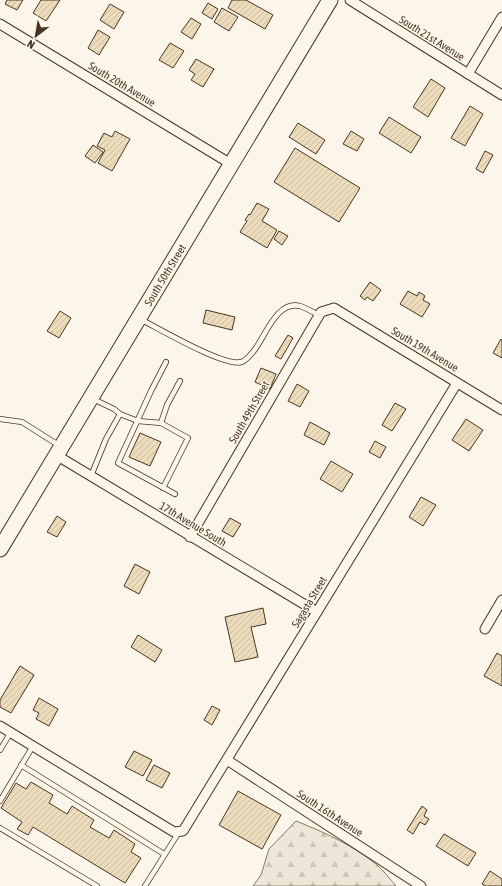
<svg xmlns="http://www.w3.org/2000/svg" width="502" height="886" viewBox="0 0 502 886" font-family="'Asap Condensed',sans-serif">
<style>
.forest{fill:url(#forest-firs);stroke:#887966}
.building{fill:url(#building-hatch);stroke:#4a3520}
.lines{fill:none;stroke-linecap:round;stroke-linejoin:round}
.service-casing{stroke:#4a3520;stroke-width:6}
.minor-casing{stroke:#4a3520;stroke-width:11}
.primary-casing{stroke:#4a3520;stroke-width:17}
.service{stroke:#fbf6e9;stroke-width:4.5}
.minor{stroke:#fbf6e9;stroke-width:9}
.primary{stroke:#fbf6e9;stroke-width:15}
.labels{text-anchor:middle;stroke-width:3;stroke-linejoin:round;paint-order:stroke}
.street-label{font-size:11px;fill:#4a3520;stroke:#fbf6e9}
</style>
<defs>
<pattern id="forest-firs" width="22" height="20" patternUnits="userSpaceOnUse"><rect width="22" height="20" fill="#ede6d9"/><path d="M5 1l3.5 6h-7zM16 11l3.5 6h-7z" fill="#cdc6ba"/></pattern>
<pattern id="building-hatch" width="6" height="6" patternUnits="userSpaceOnUse"><rect width="6" height="6" fill="#ecdcbc"/><path d="M-1 1l2-2M0 6l6-6M5 7l2-2" fill="none" stroke="#ccbda1"/></pattern>
</defs>
<rect width="100%" height="100%" fill="#fbf6e9"/>
<path class="forest" d="M296 821C324 832 354 846 377 865 384 871 390 879 396 886H253L261 875 269 849Z"/>
<g class="building">
<polygon points="7,0 23,0 17,10 5,4"/>
<polygon points="41,0 60,0 46,21 33,13"/>
<polygon points="232,0 246,0 273,15 265,29 228,8"/>
<polygon points="208,3 218,9 212,19 202,13"/>
<polygon points="110,4 124,12 114,29 100,20"/>
<polygon points="222,8 238,17 229,31 214,22"/>
<polygon points="191,18 201,24 192,39 181,32"/>
<polygon points="98,30 110,37 99,55 88,48"/>
<polygon points="170,43 184,51 173,68 159,60"/>
<polygon points="196,59 214,69 203,87 191,80 195,74 189,70"/>
<polygon points="431,79 445,88 428,117 413,107"/>
<polygon points="470,106 483,114 465,146 451,138"/>
<polygon points="389,117 421,137 411,153 379,133"/>
<polygon points="298,123 325,140 316,154 289,137"/>
<polygon points="115,131 130,139 112,171 98,163 105,150 97,146 104,133 112,137"/>
<polygon points="351,131 364,139 357,151 343,144"/>
<polygon points="93,145 103,152 95,163 85,156"/>
<polygon points="295,148 360,188 339,222 274,182"/>
<polygon points="485,151 493,155 483,173 476,169"/>
<polygon points="257,203 269,209 262,221 277,230 267,248 240,232 247,221 245,220 249,214 250,215"/>
<polygon points="279,231 288,236 282,245 274,239"/>
<polygon points="370,282 381,290 373,301 367,297 365,300 360,296"/>
<polygon points="408,291 417,296 419,292 425,296 423,300 430,304 422,317 400,304"/>
<polygon points="206,310 235,317 232,330 203,323"/>
<polygon points="60,311 71,318 59,338 47,331"/>
<polygon points="288,335 293,338 281,359 275,356"/>
<polygon points="501,339 502,340 502,358 493,353"/>
<polygon points="261,368 276,374 270,389 255,382"/>
<polygon points="297,384 309,391 300,407 288,401"/>
<polygon points="395,403 406,409 392,431 382,425"/>
<polygon points="466,419 483,430 469,451 452,440"/>
<polygon points="310,422 330,433 324,445 304,435"/>
<polygon points="140,433 161,442 150,466 129,457"/>
<polygon points="375,441 386,447 380,458 369,452"/>
<polygon points="331,461 353,474 342,492 320,479"/>
<polygon points="421,497 436,505 423,526 409,517"/>
<polygon points="57,516 66,522 57,537 47,532"/>
<polygon points="230,518 241,524 233,537 222,531"/>
<polygon points="135,564 150,572 139,594 124,586"/>
<polygon points="263,608 266,624 251,627 258,657 235,662 225,617"/>
<polygon points="138,635 162,650 155,662 131,647"/>
<polygon points="497,653 502,656 502,686 484,676"/>
<polygon points="20,666 34,675 11,713 0,707 0,700"/>
<polygon points="39,698 58,709 49,726 36,719 39,713 33,710"/>
<polygon points="212,706 220,710 212,725 204,720"/>
<polygon points="134,751 152,760 143,776 125,767"/>
<polygon points="154,765 170,773 162,788 146,780"/>
<polygon points="31,782 53,795 49,803 67,814 72,806 94,820 90,827 109,838 114,830 135,844 131,852 141,858 125,883 33,827 28,835 17,829 22,822 1,808 16,783 26,789"/>
<polygon points="238,791 281,815 262,849 219,825"/>
<polygon points="422,806 427,810 424,816 429,819 425,825 420,822 413,834 407,830"/>
<polygon points="444,834 476,853 468,866 436,846"/>
<polygon points="490,871 502,879 502,886 486,886 482,884"/>
</g>
<g class="lines">
<defs>
<g id="service">
<path d="M140 319C158 328 224 367 241 362 246 361 249 356 253 352 265 338 276 300 300 306 306 308 313 312 319 315"/>
<polyline points="166,362 151,391 118,463 175,494"/>
<polyline points="120,414 138,421 161,423 188,438 163,488"/>
<polyline points="0,419 22,422 60,446"/>
<polyline points="161,423 167,405 180,381"/>
<polyline points="91,476 106,439 120,414 114,409 93,399"/>
<polyline points="0,750 11,732"/>
<polyline points="21,765 164,854"/>
<polyline points="0,801 33,746"/>
<polyline points="0,828 97,886"/>
<polyline points="145,886 179,832"/>
</g>
<g id="minor">
<polyline points="350,0 502,95"/>
<polyline points="0,24 231,164"/>
<polyline points="468,74 502,17"/>
<polyline points="56,455 317,612"/>
<polyline points="190,537 321,312 334,308 502,410"/>
<polyline points="485,629 502,600"/>
<polyline points="0,726 174,832 183,831 457,383"/>
<polyline points="227,760 421,886"/>
</g>
<polyline id="primary" points="0,549 330,0"/>
</defs>
<use href="#service" class="service-casing"/>
<use href="#minor" class="minor-casing"/>
<use href="#primary" class="primary-casing"/>
<use href="#service" class="service"/>
<use href="#minor" class="minor"/>
<use href="#primary" class="primary"/>
</g>
<g class="labels">
<g class="street-label">
<text transform="translate(432 38) rotate(32)" y="4">South 21st Avenue</text>
<text transform="translate(122 84) rotate(31)" y="4">South 20th Avenue</text>
<text transform="translate(165 275) rotate(-59)" y="4">South 50th Street</text>
<text transform="translate(425 349) rotate(31)" y="4">South 19th Avenue</text>
<text transform="translate(249 412) rotate(-60)" y="4">South 49th Street</text>
<text transform="translate(193 524) rotate(31)" y="4">17th Avenue South</text>
<text transform="translate(309 602) rotate(-59)" y="4">Sagasta Street</text>
<text transform="translate(330 813) rotate(33)" y="4">South 16th Avenue</text>
</g>
</g>
<g transform="translate(36 36) rotate(211)" stroke="#fbf6e9" stroke-width="3" paint-order="stroke">
<path d="M0-3L7 15L0 10L-7 15Z" fill="#4a3520"/>
<text y="-6" font-size="11" font-weight="bold" text-anchor="middle" fill="#4a3520">N</text>
</g>
</svg>
